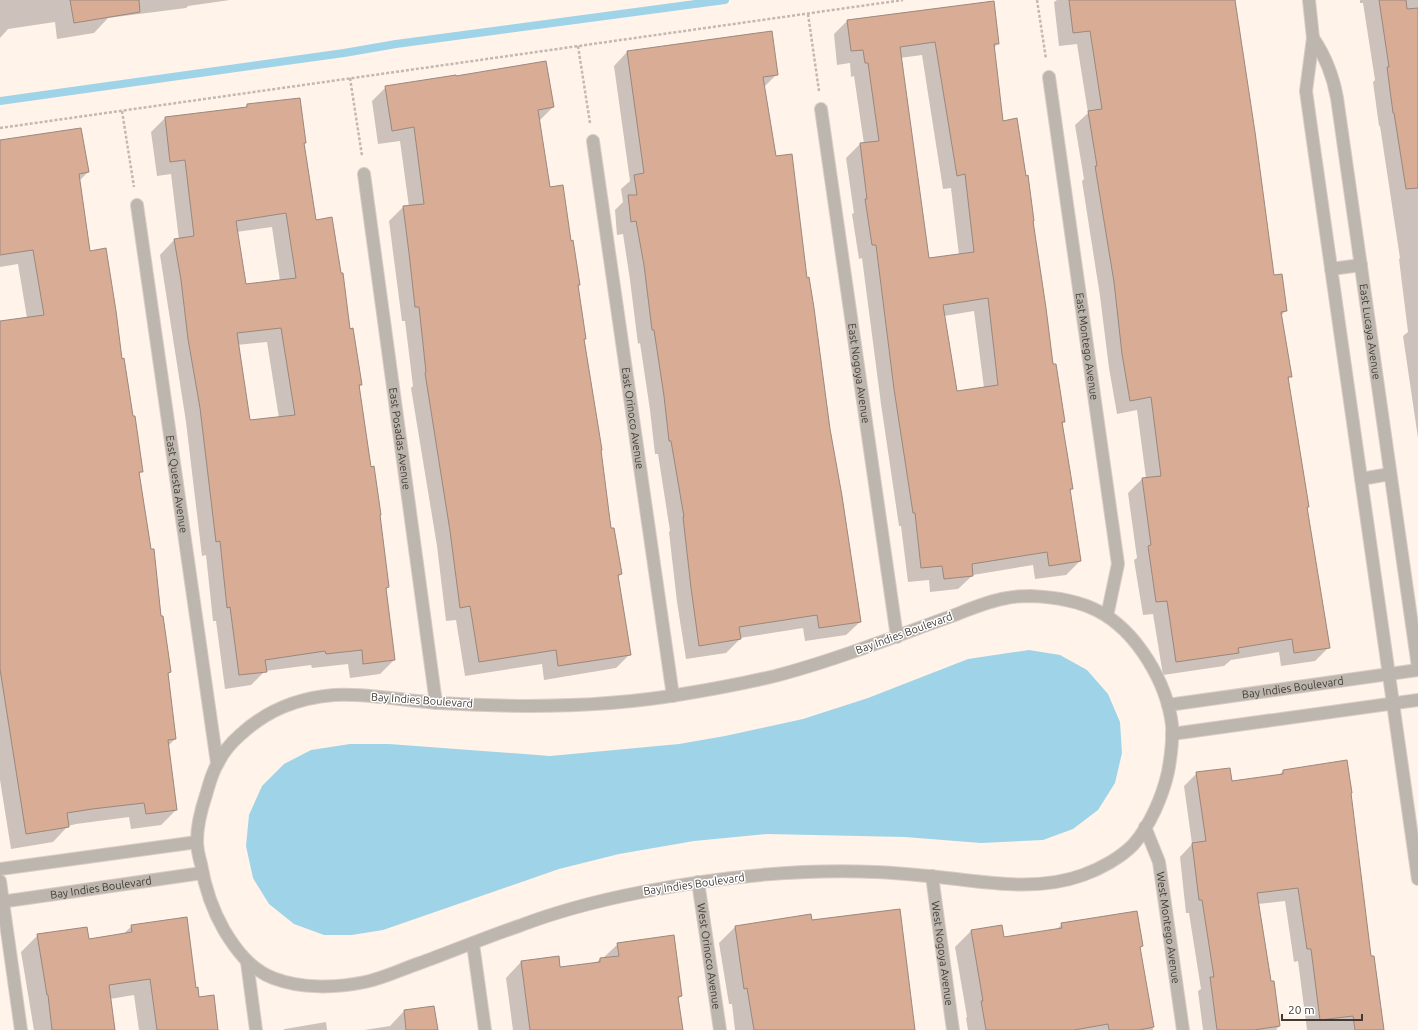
<svg xmlns="http://www.w3.org/2000/svg" width="1418" height="1030" viewBox="0 0 1418 1030" font-family="Ubuntu,sans-serif">
<style>
.water{fill:#9fd4e8}
.shadow{fill:#0003;fill-rule:evenodd}
.lines{fill:none;stroke-linecap:round;stroke-linejoin:round}
.stream{stroke:#9fd4e8;stroke-width:8}
.building{fill:#d8ac95;stroke:#9b887d;fill-rule:evenodd}
.minor-casing{stroke:#d9cec6;stroke-width:14}
.tertiary-casing{stroke:#d9cec6;stroke-width:14}
.path{stroke:#c3b9b1;stroke-width:2.5;stroke-dasharray:3 2;stroke-linecap:butt}
.minor{stroke:#bdb6af;stroke-width:12}
.tertiary{stroke:#bdb6af;stroke-width:12}
.labels{text-anchor:middle;stroke-width:3;stroke-linejoin:round;paint-order:stroke}
.street-label{font-size:11px;fill:#423b35;stroke:#fff}
</style>
<rect width="100%" height="100%" fill="#fff3ea"/>
<polygon class="water" points="1029,650 1060,655 1087,670 1108,694 1120,722 1122,753 1115,783 1098,810 1073,829 1043,840 981,843 905,837 767,834 694,841 619,854 559,869 383,930 352,935 324,935 294,924 269,904 253,878 246,846 249,815 262,786 284,764 311,750 350,744 389,744 550,756 679,744 725,736 803,719 868,698 968,659"/>
<g class="shadow">
<polygon points="0,0 230,0 188,6 186,8 108,18 94,33 57,39 55,22 8,29 0,38"/>
<polygon points="1057,0 1234,0 1273,276 1286,310 1281,316 1291,376 1287,380 1308,506 1306,508 1329,647 1315,661 1281,666 1279,652 1231,660 1224,666 1163,675 1153,614 1143,615 1134,560 1137,558 1128,493 1142,479 1146,478 1137,410 1117,414 1109,368 1100,296 1082,181 1084,179 1075,125 1088,113 1077,44 1059,46 1054,2"/>
<polygon points="1360,0 1418,0 1418,438 1403,336 1408,332 1399,259 1400,258 1380,126 1379,126 1373,82 1375,80 1363,3 1360,3"/>
<path d="M847 21 998 43 994 48 1003 122 1033 221 1052 365 1064 422 1062 424 1072 489 1069 491 1080 561 1066 575 1035 579 1033 565 973 575 958 589 930 592 929 580 908 582 901 526H899L881 404 862 258 859 259 852 214 854 213 846 158 860 144H864L854 76 851 77 850 63 837 65 834 34ZM922 55 943 189 951 188 959 255 928 259 900 58ZM974 311 984 388 956 393 944 316Z"/>
<polygon points="627,52 777,74 763,88 775,157 806,279 860,622 846,635 805,641 803,628 740,638 740,639 726,653 686,659 677,602 669,532 670,531 658,454 655,454 650,410 640,343 638,344 630,280 623,234 617,235 615,210 623,202 621,189 630,181 614,66"/>
<polygon points="386,87 553,107 539,121 549,188 570,242 579,285 577,286 585,339 584,340 610,530 621,574 618,577 630,654 616,668 544,680 542,664 465,676 456,620 446,621 437,546 411,388 413,386 405,321 402,321 389,221 403,207 409,207 400,141 378,144 372,101"/>
<path d="M247 105 305 142 304 144 315 221 349 330 361 384 359 387 388 587 386 589 394 660 380 674 350 678 348 664 312 668 311 665 265 671 251 685 225 689 216 621H213L206 555 202 556 186 422 160 255 174 240H179L171 174 157 176 151 132 165 118 245 108ZM272 227 280 281 245 285 236 232ZM267 342 279 418 249 422 237 345Z"/>
<polygon points="0,141 88,172 79,181 89,252 121,360 142,471 138,475 170,672 168,674 175,739 168,746 176,810 161,825 131,829 129,817 76,824 68,826 53,842 11,849 0,780 0,322 27,318 18,264 0,267"/>
<polygon points="1283,771 1351,793 1350,794 1370,957 1374,957 1384,1030 1307,1030 1298,961 1294,962 1285,901 1258,904 1270,983 1279,1026 1276,1030 1203,1030 1198,991 1201,989 1189,913 1186,913 1180,857 1192,844 1184,786 1197,773 1231,782 1278,776"/>
<polygon points="812,921 914,1030 735,1030 732,1004 729,1004 719,943 735,927"/>
<polygon points="1062,924 1142,946 1140,948 1153,1030 968,1030 966,1018 967,1017 955,947 971,931 1004,938 1056,930"/>
<polygon points="132,926 195,989 198,998 217,1030 139,1030 134,995 110,999 114,1030 34,1030 21,952 38,935 89,940 122,935"/>
<polygon points="618,944 681,996 677,1000 682,1030 513,1030 506,978 521,962 559,969 596,963 600,959 603,958"/>
<polygon points="404,1011 437,1030 364,1030 390,1026"/>
<polygon points="326,1022 327,1030 283,1030 285,1029"/>
</g>
<g class="lines">
<polyline class="stream" points="0,101 344,53 396,44 725,0"/>
</g>
<g class="building">
<polygon points="70,0 139,0 140,12 74,23"/>
<polygon points="1069,0 1235,0 1255,132 1274,275 1282,274 1287,311 1281,312 1292,377 1288,377 1309,507 1307,507 1330,648 1294,653 1292,639 1238,648 1239,653 1176,662 1167,601 1156,602 1148,546 1151,545 1142,478 1161,476 1151,397 1130,401 1122,354 1114,282 1095,166 1097,166 1088,111 1102,109 1090,31 1073,33"/>
<polygon points="1379,0 1406,0 1407,9 1418,8 1418,188 1406,189 1394,113 1393,113 1387,67 1389,67"/>
<path d="M994 1 999 44H994L1003 121 1017 118 1026 176 1028 175 1034 221H1033L1046 308 1053 364H1056L1065 422H1062L1073 489H1070L1081 561 1049 566 1047 552 972 564 973 576 944 579 942 566 921 568 915 513H913L894 389 876 245H872L865 199H867L860 143 879 141 868 63H865L863 50 851 51 847 20ZM935 42 957 176 965 174 974 252 929 258 900 47ZM988 298 998 385 957 391 943 305Z"/>
<polygon points="772,31 778,75 763,77 776,156 792,154 807,278 809,277 814,308 830,429 842,496 861,622 819,628 817,615 739,627 741,639 699,646 691,588 683,517 684,517 671,441 669,441 664,396 654,330 652,330 644,265 636,221 631,222 628,195 637,195 634,175 644,173 627,51"/>
<polygon points="546,61 554,107 538,110 550,187 563,185 571,241 573,240 580,285 578,285 586,339 584,339 602,450 601,450 611,528 614,528 622,574 618,575 631,655 558,666 556,650 479,662 470,606 460,608 450,531 425,373 426,372 419,307 415,307 409,253 403,206 424,204 414,127 392,131 385,86 456,75 456,76"/>
<path d="M300 98 306 143H304L316 220 332 217 341 273H343L350 329 353 328 362 385H359L371 467 374 466 381 515H380L389 587 386 588 395 660 363 664 362 650 326 654 325 651 265 660 267 672 239 675 230 607 227 608 220 541 216 542 200 408 188 339 181 280 174 239 194 236 185 160 170 162 165 117 247 107V104ZM286 213 296 278 246 284 236 221ZM281 328 295 415 250 420 237 333Z"/>
<polygon points="81,128 89,172 79,174 90,251 106,248 116,311 122,359 124,358 133,416 135,416 143,472 139,472 151,549 154,549 161,616 163,616 171,672 168,673 176,739 168,740 177,810 146,814 144,803 92,809 67,813 69,827 26,834 0,669 0,321 44,315 33,250 0,255 0,140"/>
<polygon points="1347,760 1352,793 1351,793 1371,956 1374,956 1384,1030 1355,1030 1353,1016 1320,1020 1311,949 1307,949 1298,888 1257,893 1271,981 1274,981 1280,1026 1254,1030 1217,1030 1210,977 1214,977 1202,900 1199,900 1192,843 1206,841 1196,772 1230,768 1232,781 1283,774 1283,770"/>
<polygon points="900,909 915,1030 754,1030 747,988 744,989 735,926 811,914 812,920"/>
<polygon points="1137,911 1143,946 1140,947 1154,1027 1139,1030 1109,1030 1108,1024 1074,1030 986,1030 981,1001 983,1001 971,930 1002,925 1004,937 1062,928 1061,923"/>
<polygon points="187,917 196,988 198,987 199,997 214,995 218,1030 157,1030 150,979 109,985 115,1030 52,1030 48,995 47,995 37,934 87,927 89,939 132,932 131,925"/>
<polygon points="674,935 682,996 678,997 683,1030 530,1030 521,961 559,956 560,967 600,962 600,958 619,956 617,943"/>
<polygon points="434,1006 438,1030 406,1030 404,1010"/>
</g>
<g class="lines">
<defs>
<g id="minor">
<polyline points="1313,38 1306,91 1310,120 1418,879"/>
<path id="s1" d="M1313 38C1326 57 1333 76 1337 98L1418 667"/>
<path id="s2" d="M1049 77 1118 564 1107 616"/>
<path id="s3" d="M821 109 897 637"/>
<path id="s4" d="M593 141 673 696"/>
<path id="s5" d="M364 174 436 703"/>
<path id="s6" d="M137 205 217 763"/>
<polyline points="1331,269 1361,265"/>
<polyline points="1361,479 1390,474"/>
<path d="M1031 596C1054 597 1077 600 1098 611 1137 631 1167 683 1172 725 1173 741 1171 756 1168 772 1163 795 1150 826 1133 845 1120 858 1100 869 1083 875 1042 890 999 884 956 879 929 876 902 873 875 872 798 869 718 877 642 892 601 900 558 911 519 926 486 937 453 951 420 963 402 969 384 978 365 982 336 988 301 989 273 978 250 969 236 950 224 930 212 909 205 888 201 864 199 857 197 849 197 841 197 826 201 810 206 795 209 785 212 772 218 763 223 752 231 743 240 735 267 710 297 698 334 695 369 693 404 701 439 703 520 708 603 708 683 694 714 689 745 683 775 676 809 667 842 656 875 644 901 635 926 625 952 616 970 609 988 601 1007 598 1015 596 1023 596 1031 596Z"/>
<path id="s7" d="M1168 705 1418 670"/>
<polyline points="1172,734 1418,700"/>
<path id="s8" d="M1145 827 1159 862 1183 1030"/>
<polyline points="0,869 197,842"/>
<path id="s9" d="M932 876 953 1030"/>
<polyline points="0,881 21,1030"/>
<path id="s10" d="M698 882 720 1030"/>
<path id="s11" d="M0 902 202 873"/>
<polyline points="473,944 485,1030"/>
<polyline points="247,962 256,1030"/>
</g>
<polyline id="tertiary" points="1309,0 1313,38"/>
</defs>
<use href="#minor" class="minor-casing"/>
<use href="#tertiary" class="tertiary-casing"/>
<g class="path">
<polyline points="1037,0 1046,59"/>
<polyline points="808,14 819,91"/>
<polyline points="578,46 590,123"/>
<polyline points="350,78 362,156"/>
<polyline points="122,111 134,187"/>
<polyline points="0,128 903,0"/>
</g>
<use href="#minor" class="minor"/>
<use href="#tertiary" class="tertiary"/>
</g>
<g class="labels">
<g class="street-label">
<text dy="4" stroke="none"><textPath href="#s1" startOffset="301">East Lucaya Avenue</textPath></text>
<text dy="4" stroke="none"><textPath href="#s2" startOffset="272">East Montego Avenue</textPath></text>
<text dy="4" stroke="none"><textPath href="#s3" startOffset="267">East Nogoya Avenue</textPath></text>
<text dy="4" stroke="none"><textPath href="#s4" startOffset="280">East Orinoco Avenue</textPath></text>
<text dy="4" stroke="none"><textPath href="#s5" startOffset="267">East Posadas Avenue</textPath></text>
<text dy="4" stroke="none"><textPath href="#s6" startOffset="282">East Questa Avenue</textPath></text>
<text transform="translate(904 633) rotate(-20)" y="4">Bay Indies Boulevard</text>
<text dy="4" stroke="none"><textPath href="#s7" startOffset="126">Bay Indies Boulevard</textPath></text>
<text transform="translate(422 700) rotate(4)" y="4">Bay Indies Boulevard</text>
<text transform="translate(694 884) rotate(-8)" y="4">Bay Indies Boulevard</text>
<text dy="4" stroke="none"><textPath href="#s11" startOffset="102">Bay Indies Boulevard</textPath></text>
<text dy="4" stroke="none"><textPath href="#s8" startOffset="104">West Montego Avenue</textPath></text>
<text dy="4" stroke="none"><textPath href="#s9" startOffset="78">West Nogoya Avenue</textPath></text>
<text dy="4" stroke="none"><textPath href="#s10" startOffset="75">West Orinoco Avenue</textPath></text>
</g>
</g>
<path d="M1282 1014v6h80v-6" fill="none" stroke="#423b35" stroke-width="2"/>
<text x="1288" y="1014" font-size="12" fill="#423b35" stroke="#ffffff" stroke-width="3" paint-order="stroke">20 m</text>
</svg>
